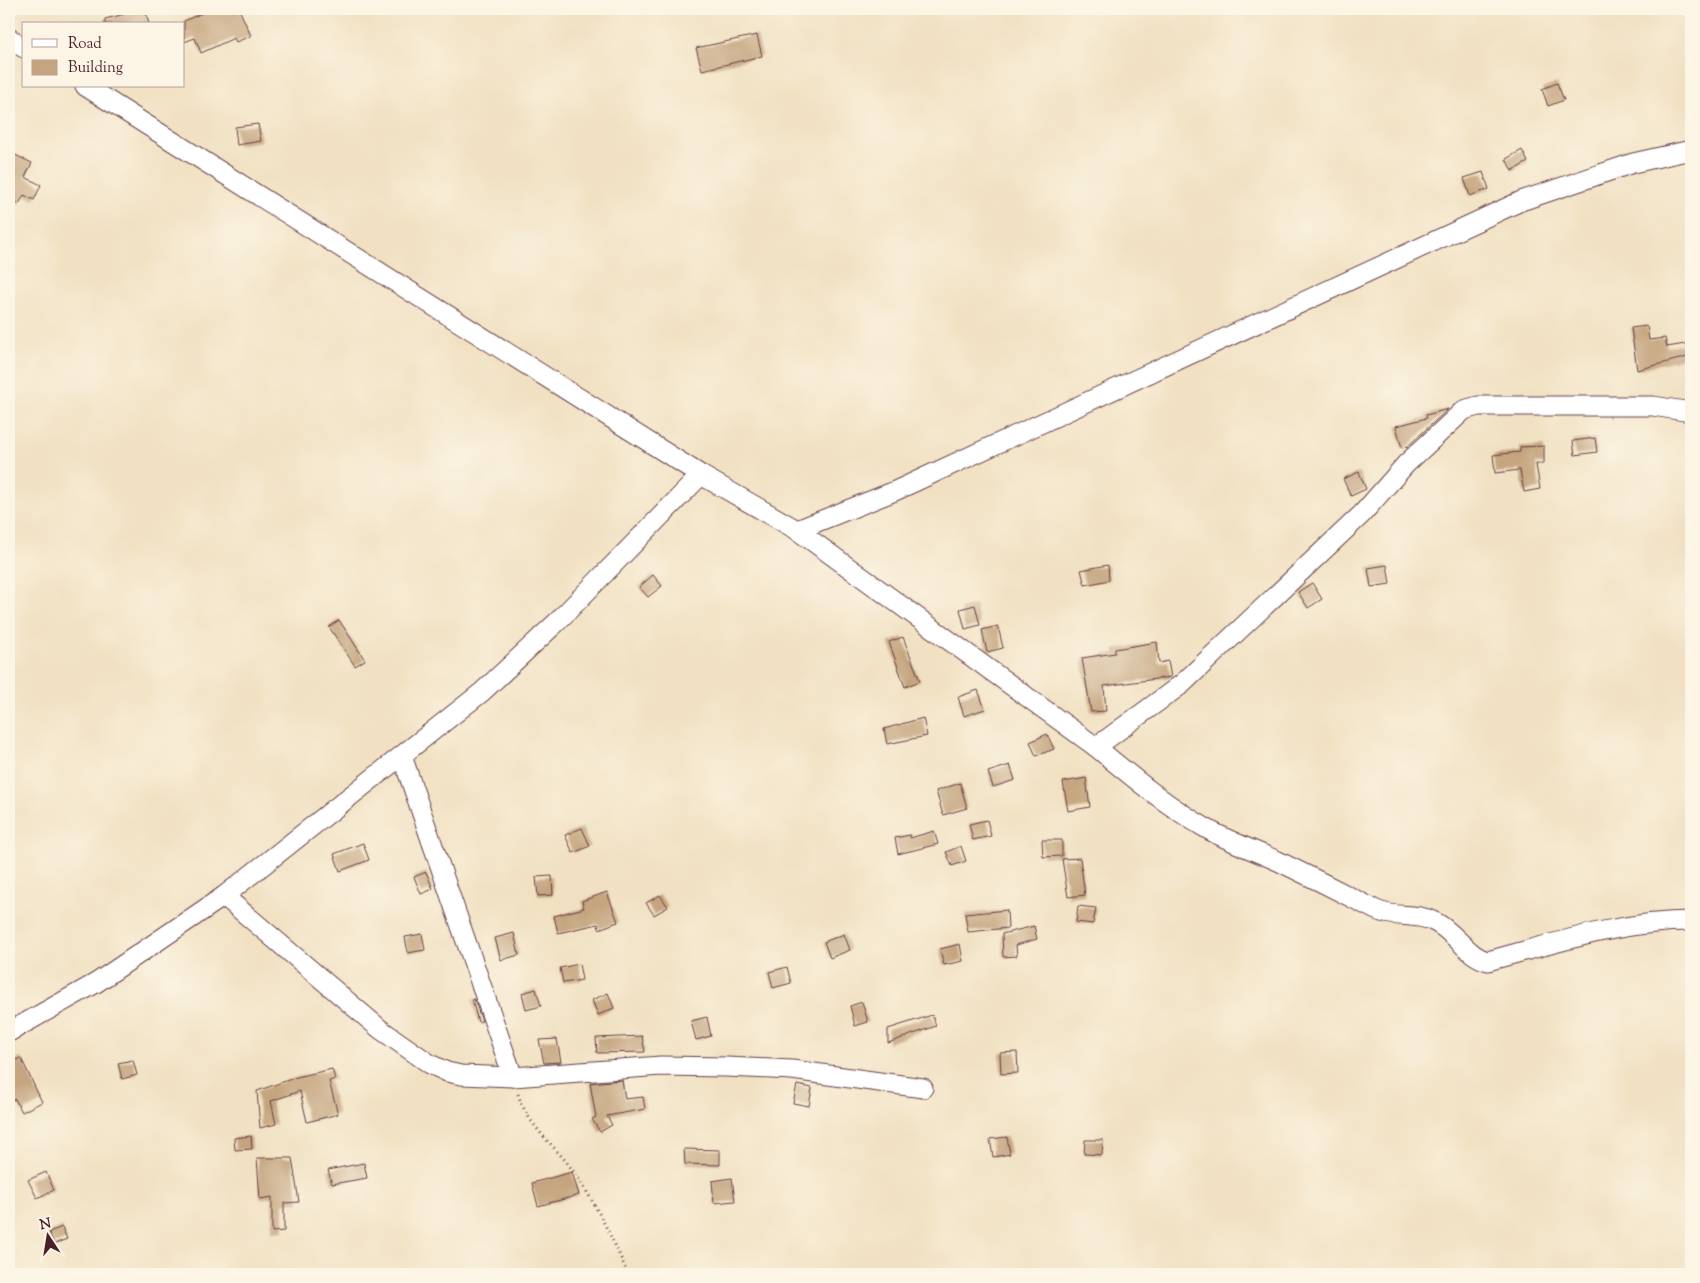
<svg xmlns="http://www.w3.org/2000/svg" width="1700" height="1283" viewBox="0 0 1700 1283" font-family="'Sorts Mill Goudy',serif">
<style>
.building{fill:#c5a57f}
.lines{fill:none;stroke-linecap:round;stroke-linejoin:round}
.street-casing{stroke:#633c42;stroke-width:21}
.path{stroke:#633c42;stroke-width:3;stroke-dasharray:1 4;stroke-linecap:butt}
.street{stroke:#fff;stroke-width:19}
</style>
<rect width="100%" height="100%" fill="#fcf5e5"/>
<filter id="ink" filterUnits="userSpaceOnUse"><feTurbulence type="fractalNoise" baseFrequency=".02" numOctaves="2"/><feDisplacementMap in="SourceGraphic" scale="10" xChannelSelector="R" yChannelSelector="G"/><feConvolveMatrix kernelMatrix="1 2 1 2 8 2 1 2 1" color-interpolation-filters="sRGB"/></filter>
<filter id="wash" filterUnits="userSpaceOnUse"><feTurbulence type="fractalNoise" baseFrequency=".0096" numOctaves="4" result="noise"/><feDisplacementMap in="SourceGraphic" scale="20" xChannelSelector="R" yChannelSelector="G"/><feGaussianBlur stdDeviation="1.12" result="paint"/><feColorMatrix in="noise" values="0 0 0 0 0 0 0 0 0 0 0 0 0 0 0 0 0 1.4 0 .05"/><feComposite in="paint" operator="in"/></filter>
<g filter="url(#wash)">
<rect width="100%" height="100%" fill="#f1e1c2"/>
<g id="blocks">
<g class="building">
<polygon points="145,9 149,24 105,24 105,19"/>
<polygon points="211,9 239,9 251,36 236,42 234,38 201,53 195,38 184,42 184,21"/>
<polygon points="757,35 762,56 702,70 696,48"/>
<polygon points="1557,83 1564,100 1548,106 1542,89"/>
<polygon points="258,124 261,141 237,145 235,127"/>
<polygon points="1522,150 1528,162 1512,171 1506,159"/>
<polygon points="9,152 32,163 25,177 41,185 34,200 24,195 19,204 9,199"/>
<polygon points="1483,172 1489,189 1470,196 1464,178"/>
<polygon points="1647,326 1649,340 1665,338 1667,347 1691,343 1691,356 1637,370 1631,328"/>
<polygon points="1448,409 1408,446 1402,448 1396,426 1427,418 1426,415"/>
<polygon points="1595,438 1597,452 1575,455 1573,441"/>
<polygon points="1544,446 1544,464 1536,464 1540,489 1524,492 1520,470 1495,473 1493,455 1520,452 1520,447"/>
<polygon points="1359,472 1366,489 1351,496 1343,479"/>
<polygon points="1108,565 1109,580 1085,585 1081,570"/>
<polygon points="1387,565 1390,584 1371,587 1368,568"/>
<polygon points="653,575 662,586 648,597 639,587"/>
<polygon points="1312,583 1322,599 1308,608 1298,592"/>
<polygon points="975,605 980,625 965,629 960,609"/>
<polygon points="339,620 365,660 355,666 329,627"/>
<polygon points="998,626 1003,648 987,652 982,630"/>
<polygon points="903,637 920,681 905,687 889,642"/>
<polygon points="1157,642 1159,663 1168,661 1171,677 1104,686 1106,711 1091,712 1082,658 1115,653 1115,649"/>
<polygon points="978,690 985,709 964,716 958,697"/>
<polygon points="923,718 927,736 887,744 884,729"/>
<polygon points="1047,734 1054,749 1036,756 1030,742"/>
<polygon points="1010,765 1015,780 993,787 988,772"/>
<polygon points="1086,778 1090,807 1068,811 1063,782"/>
<polygon points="960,783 967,808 943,815 936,791"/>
<polygon points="987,820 991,836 973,840 969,824"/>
<polygon points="582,828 590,846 573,853 565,835"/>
<polygon points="934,831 938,844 898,854 895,838 910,835 910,838"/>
<polygon points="1042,840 1062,840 1062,856 1043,857"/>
<polygon points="363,843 369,860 340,871 334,854"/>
<polygon points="961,846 966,861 952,866 946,852"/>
<polygon points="1080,858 1085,895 1068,897 1062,859"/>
<polygon points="426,872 433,889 421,894 414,877"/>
<polygon points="552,876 553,895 538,896 536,877"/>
<polygon points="607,892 618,922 599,929 598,924 558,933 554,916 584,908 582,901"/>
<polygon points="660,895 668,907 654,915 646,903"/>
<polygon points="1078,906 1096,908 1093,924 1076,922"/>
<polygon points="1007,910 1008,928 968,932 965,914"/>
<polygon points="1034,926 1037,939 1016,945 1017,956 1003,957 1002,934"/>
<polygon points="514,933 519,955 501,960 495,938"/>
<polygon points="422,934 425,950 408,953 405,937"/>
<polygon points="844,934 850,950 830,958 824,942"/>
<polygon points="960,944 963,961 944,965 940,949"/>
<polygon points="579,964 582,980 563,983 560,968"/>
<polygon points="787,967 791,983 773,988 769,972"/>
<polygon points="536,989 541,1006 526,1010 522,993"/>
<polygon points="608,993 614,1008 598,1015 592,1000"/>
<polygon points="472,999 474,999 482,1021 478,1022"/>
<polygon points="862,1002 868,1022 855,1026 850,1006"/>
<polygon points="932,1015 936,1026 888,1043 888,1029"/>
<polygon points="707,1017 711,1036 696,1040 691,1021"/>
<polygon points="642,1036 645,1052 597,1053 596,1038"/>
<polygon points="557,1039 561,1062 544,1063 539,1040"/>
<polygon points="1017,1052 1018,1073 1001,1074 1000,1053"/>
<polygon points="21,1058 42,1102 22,1112 15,1099 9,1102 9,1063"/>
<polygon points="133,1060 137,1075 122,1079 118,1063"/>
<polygon points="332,1069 335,1079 329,1081 338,1114 307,1122 300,1091 271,1101 276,1124 260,1128 257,1091 297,1077"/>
<polygon points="622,1080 625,1099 643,1097 645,1109 607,1116 612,1125 600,1132 592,1119 596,1117 590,1083"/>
<polygon points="797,1085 812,1088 809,1106 793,1103"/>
<polygon points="251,1136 252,1149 235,1150 234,1138"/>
<polygon points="1007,1137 1010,1154 993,1157 990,1139"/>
<polygon points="1085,1140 1103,1140 1102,1155 1084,1154"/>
<polygon points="684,1149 720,1150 720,1165 685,1164"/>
<polygon points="257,1158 292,1158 299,1202 284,1203 284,1231 272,1232 272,1197 260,1199"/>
<polygon points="364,1163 367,1178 332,1184 328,1170"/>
<polygon points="46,1172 54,1190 37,1198 28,1180"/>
<polygon points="572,1172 579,1195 538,1206 532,1183"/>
<polygon points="732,1178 735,1201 714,1203 712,1181"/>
<polygon points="62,1227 67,1239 54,1244 49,1232"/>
</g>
</g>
</g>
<g filter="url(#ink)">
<use href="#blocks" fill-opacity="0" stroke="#633c42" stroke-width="1"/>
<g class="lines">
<defs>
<g id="street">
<polyline points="9,38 24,48"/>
<polyline points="85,86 701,475 797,530 1096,747"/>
<path d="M1691 412 1653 406H1478L1464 410 1406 464 1362 514 1182 684 1096 747C1132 777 1168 807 1209 830 1231 842 1255 851 1278 861 1311 877 1343 893 1376 910 1396 919 1417 912 1435 922 1455 932 1468 957 1488 961 1555 943 1622 921 1691 921"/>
<polyline points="797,530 895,491 1521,201 1633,163 1691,150"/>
<polyline points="402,756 513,1077"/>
<polyline points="224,896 380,1029 430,1064 447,1072 461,1075 513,1077 661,1066 726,1067 792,1070 923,1088"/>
<polyline points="9,1032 96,983 224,896 482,692 557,622 701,475"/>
</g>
</defs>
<use href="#street" class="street-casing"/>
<path class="path" d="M518 1094C528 1128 557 1146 576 1175 597 1206 613 1240 628 1274"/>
<use href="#street" class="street"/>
</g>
</g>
<rect width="1700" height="1283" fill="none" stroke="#fcf5e5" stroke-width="30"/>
<rect x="22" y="22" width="162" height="65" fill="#fcf5e5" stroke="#b59f9b"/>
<rect x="32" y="39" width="25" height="8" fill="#ffffff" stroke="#b59f9b"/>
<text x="68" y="48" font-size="15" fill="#4a1f2b">Road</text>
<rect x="32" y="60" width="25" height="15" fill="#c5a57f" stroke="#b59f9b"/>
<text x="68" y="72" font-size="15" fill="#4a1f2b">Building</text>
<g transform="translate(48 1236) rotate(348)" stroke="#fcf5e5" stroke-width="4" paint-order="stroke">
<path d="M0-4L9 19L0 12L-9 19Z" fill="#4a1f2b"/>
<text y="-8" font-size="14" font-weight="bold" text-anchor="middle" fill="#4a1f2b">N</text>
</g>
</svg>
